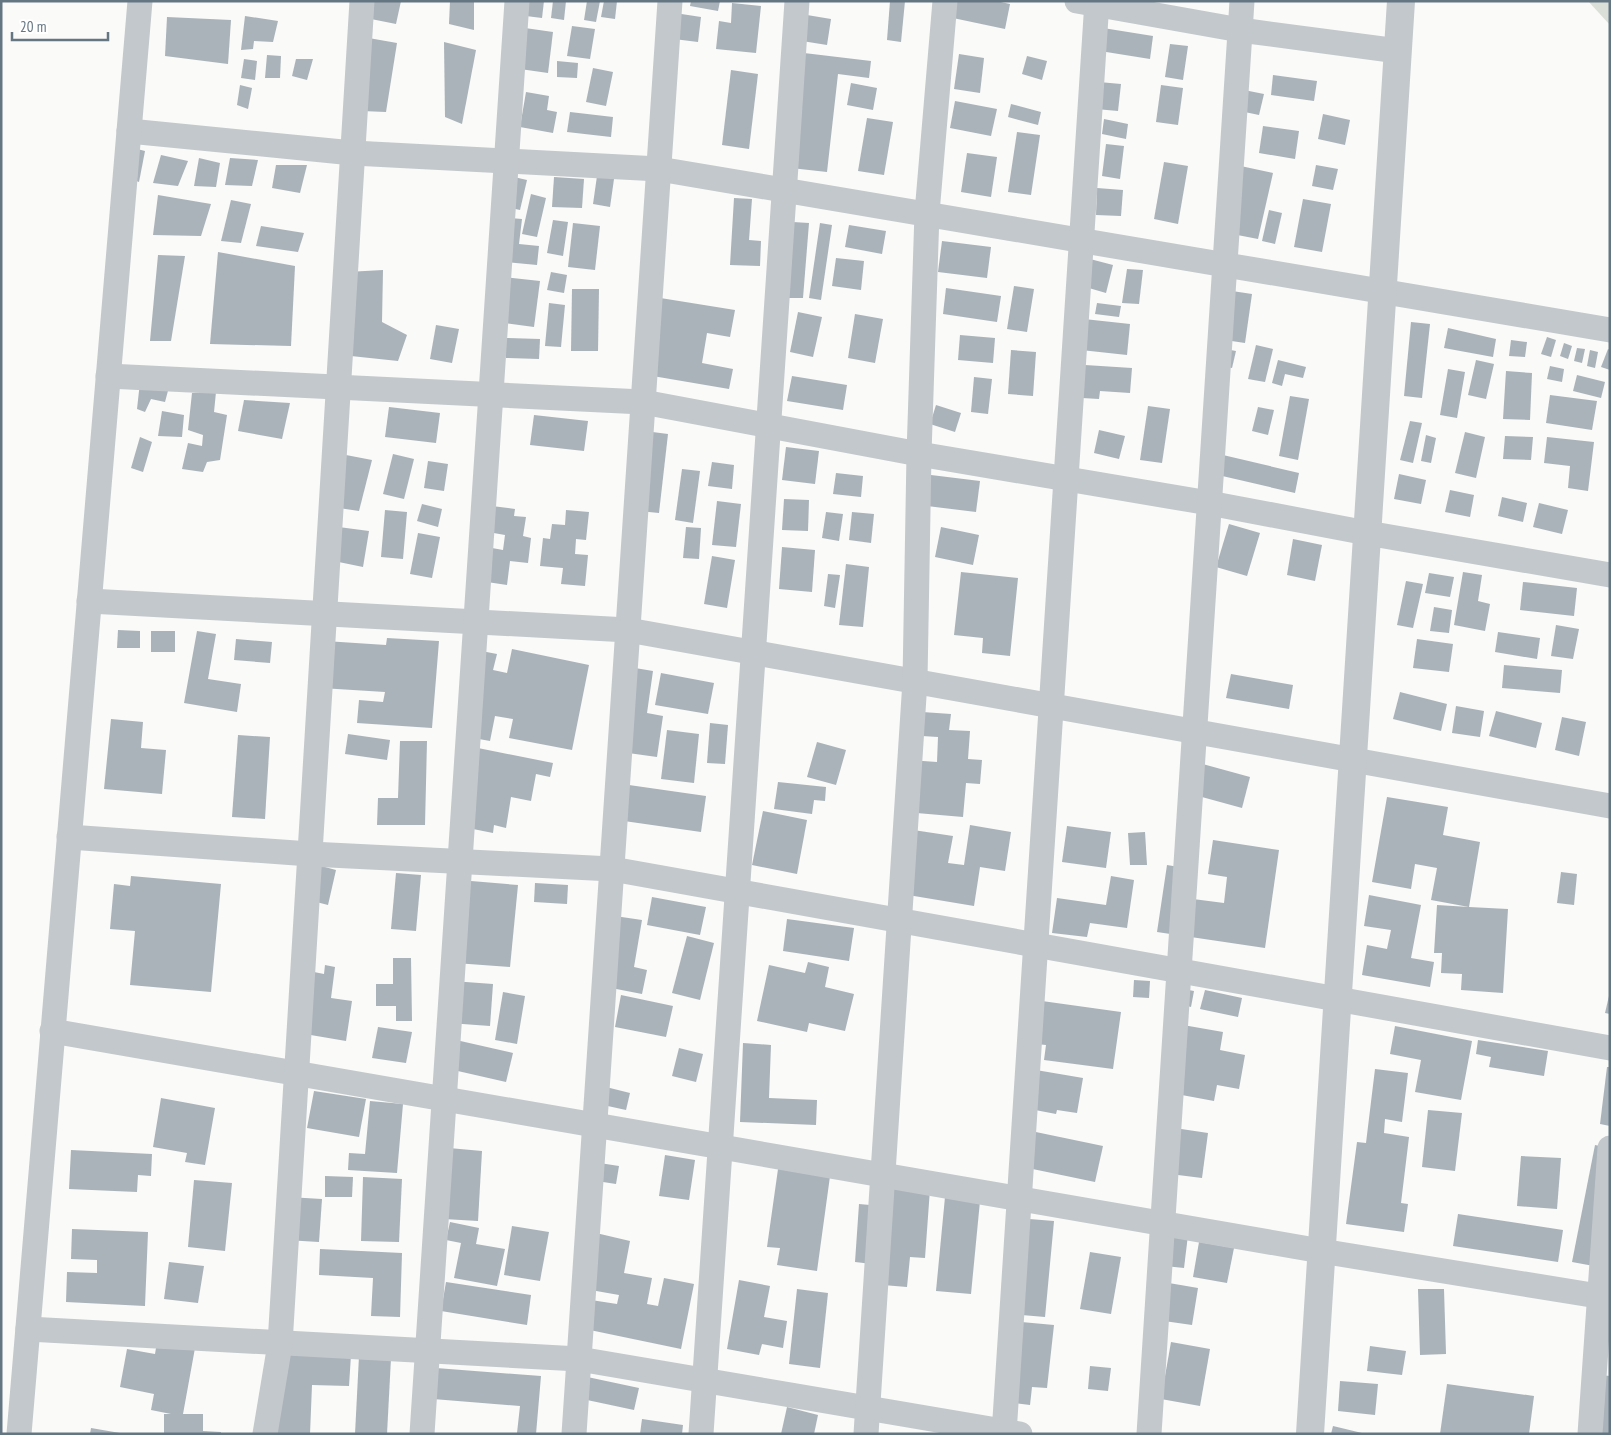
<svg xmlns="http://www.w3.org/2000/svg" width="1611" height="1435" viewBox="0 0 1611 1435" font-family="'PT Sans Narrow',sans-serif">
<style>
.green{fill:#dadfd7}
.building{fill:#aab3b9}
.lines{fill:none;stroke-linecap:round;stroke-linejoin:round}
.minor{stroke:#c3c8cc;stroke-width:25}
.tertiary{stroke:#c3c8cc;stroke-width:28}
</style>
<rect width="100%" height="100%" fill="#fafaf8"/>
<polygon class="green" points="1588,1 1610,1 1610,25"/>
<g class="building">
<polygon points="368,1 401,1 396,24 366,18"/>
<polygon points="450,1 474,1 474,30 449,24"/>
<polygon points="528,1 544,1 542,18 526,16"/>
<polygon points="553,1 566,1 564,20 551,18"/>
<polygon points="587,1 600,1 596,22 584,20"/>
<polygon points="604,1 617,1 615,19 601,17"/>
<polygon points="691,1 720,1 718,11 690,6"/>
<polygon points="890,1 905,1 901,42 887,40"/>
<polygon points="956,1 996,1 1010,4 1005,29 953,18"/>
<polygon points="732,3 761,6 756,53 716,49 719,21 731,23"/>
<polygon points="662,11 701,17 698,42 658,37"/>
<polygon points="807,15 831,19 827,45 802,41"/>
<polygon points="245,16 278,21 273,42 254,41 253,49 241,50"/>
<polygon points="167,17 231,20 228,64 165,56"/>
<polygon points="572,26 595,29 590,59 567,56"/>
<polygon points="525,28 553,32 548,73 520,69"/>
<polygon points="1103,28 1153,36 1150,59 1100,51"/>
<polygon points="363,37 397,43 386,112 362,111"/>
<polygon points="444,42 476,50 462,124 445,117"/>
<polygon points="1170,44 1188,46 1183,80 1165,77"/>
<polygon points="804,53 871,61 869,78 838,74 827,172 791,168"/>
<polygon points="959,54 984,58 980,93 954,89"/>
<polygon points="267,55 281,56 280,78 265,78"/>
<polygon points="1027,56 1047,61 1042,80 1022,74"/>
<polygon points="244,59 257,61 255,80 241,78"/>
<polygon points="296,59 313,59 307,80 292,76"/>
<polygon points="557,61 578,63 577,78 557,77"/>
<polygon points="593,68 613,72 606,106 586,102"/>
<polygon points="731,70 758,74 749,149 722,145"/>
<polygon points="1273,75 1317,81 1314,101 1271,95"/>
<polygon points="1099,82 1121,84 1118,111 1096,109"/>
<polygon points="851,83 877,88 873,110 847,105"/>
<polygon points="240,85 252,88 248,109 237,105"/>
<polygon points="1161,85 1183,88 1178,125 1156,122"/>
<polygon points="1244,90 1264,94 1259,115 1240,111"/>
<polygon points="526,92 549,96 547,110 557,112 553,133 520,127"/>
<polygon points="955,101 997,109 991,136 950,128"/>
<polygon points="1011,104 1041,112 1038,125 1008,117"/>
<polygon points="570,112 613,117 611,137 567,132"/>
<polygon points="1323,114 1350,120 1345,145 1318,139"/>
<polygon points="867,118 893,122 884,175 858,171"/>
<polygon points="1104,119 1128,124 1126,139 1102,134"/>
<polygon points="1263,126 1299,131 1295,159 1259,153"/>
<polygon points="1017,132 1040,135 1031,195 1008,192"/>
<polygon points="1106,144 1124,146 1120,179 1102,176"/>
<polygon points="122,145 145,151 139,182 119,174"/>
<polygon points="967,153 997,157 991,197 961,192"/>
<polygon points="161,155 188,161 178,186 153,183"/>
<polygon points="199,158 220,163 216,187 194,186"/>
<polygon points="230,158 258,160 252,186 225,185"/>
<polygon points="1164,162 1188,166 1178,224 1154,219"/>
<polygon points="276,165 307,165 300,193 272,188"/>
<polygon points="1236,165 1273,173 1258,239 1222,232"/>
<polygon points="1316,165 1338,169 1333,190 1312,186"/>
<polygon points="597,176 614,179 610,207 593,204"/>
<polygon points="514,177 527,180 520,210 507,207"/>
<polygon points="554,177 584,179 582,208 552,207"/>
<polygon points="1097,188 1123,190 1121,216 1096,215"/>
<polygon points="531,194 546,198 537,237 522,234"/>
<polygon points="158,195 211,204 201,236 153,235"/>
<polygon points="734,198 752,199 749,240 761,241 760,266 730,265"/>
<polygon points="1303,199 1331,204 1322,252 1294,247"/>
<polygon points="231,200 251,204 241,243 221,241"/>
<polygon points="1269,210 1282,213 1275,244 1262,241"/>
<polygon points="510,218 522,219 519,244 539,246 537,265 505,262"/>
<polygon points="553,220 568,222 563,256 547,253"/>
<polygon points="793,222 809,223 803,298 787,298"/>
<polygon points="573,223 600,226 595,270 568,267"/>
<polygon points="820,223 832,225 821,300 809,298"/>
<polygon points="849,225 886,231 882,254 845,247"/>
<polygon points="261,226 304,233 298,252 256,246"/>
<polygon points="942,241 991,247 987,278 938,272"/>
<polygon points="218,252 295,266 291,346 210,344"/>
<polygon points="158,255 185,256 171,341 150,341"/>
<polygon points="836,258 864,261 861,290 832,286"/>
<polygon points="1090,259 1113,265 1106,293 1082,286"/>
<polygon points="1127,269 1143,270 1139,304 1122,303"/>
<polygon points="383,270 382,322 407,335 398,361 351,356 347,272"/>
<polygon points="551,272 567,275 564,293 547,290"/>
<polygon points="503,277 540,281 534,327 497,322"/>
<polygon points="1014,286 1034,289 1027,332 1007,329"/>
<polygon points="946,288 1001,296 997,322 943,314"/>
<polygon points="572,289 599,289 598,351 571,351"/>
<polygon points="1232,291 1252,294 1245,343 1225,340"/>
<polygon points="648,296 735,310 730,337 707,333 702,363 733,369 729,389 635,373"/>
<polygon points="549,303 565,305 561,347 545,346"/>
<polygon points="1097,303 1121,306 1119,317 1095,314"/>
<polygon points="798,312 822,317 813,357 790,352"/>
<polygon points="855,314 883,319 875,363 848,358"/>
<polygon points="1084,319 1130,324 1127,355 1081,350"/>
<polygon points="1411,322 1430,324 1422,398 1404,396"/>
<polygon points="436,325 459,329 452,363 430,359"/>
<polygon points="1448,328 1496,339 1493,357 1444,348"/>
<polygon points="960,335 995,338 993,363 958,360"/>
<polygon points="1547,337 1556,340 1551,357 1541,354"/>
<polygon points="506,338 540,339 539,359 506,358"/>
<polygon points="1511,340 1527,342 1525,357 1509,356"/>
<polygon points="1564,343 1572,346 1568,359 1560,356"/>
<polygon points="1256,345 1273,349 1265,382 1248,379"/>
<polygon points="1577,348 1585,349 1582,363 1574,361"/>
<polygon points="1225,349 1236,351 1232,368 1222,366"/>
<polygon points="1608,349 1610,350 1610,370 1601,367"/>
<polygon points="1011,350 1036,352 1033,396 1008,394"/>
<polygon points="1590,350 1598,352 1595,368 1587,366"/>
<polygon points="1278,360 1306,367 1303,378 1285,374 1282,386 1272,383"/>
<polygon points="1476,360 1494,364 1486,399 1468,395"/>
<polygon points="1085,365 1132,368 1130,393 1100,391 1099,399 1082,398"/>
<polygon points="1550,366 1564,369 1562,382 1547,379"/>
<polygon points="1448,369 1465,372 1457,418 1440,415"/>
<polygon points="1506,371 1532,373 1530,420 1503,419"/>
<polygon points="1577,375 1605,382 1601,398 1573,391"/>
<polygon points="792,376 847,385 843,410 787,401"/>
<polygon points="974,377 992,379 988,414 971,412"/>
<polygon points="140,382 169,387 165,402 151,399 145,412 137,409"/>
<polygon points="216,392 214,412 227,415 220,460 207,462 203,472 182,469 188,443 202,446 203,435 188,430 192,393"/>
<polygon points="1550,395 1597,401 1592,430 1546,423"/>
<polygon points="1290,396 1309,399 1298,460 1279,456"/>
<polygon points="244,400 290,403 282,439 238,431"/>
<polygon points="936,405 961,413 955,432 930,424"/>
<polygon points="1148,406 1170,409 1162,463 1140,460"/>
<polygon points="389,407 440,413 436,443 385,437"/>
<polygon points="1258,407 1274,410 1268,435 1252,431"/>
<polygon points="162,411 184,415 182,437 158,436"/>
<polygon points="534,415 588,421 584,451 530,445"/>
<polygon points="1410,421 1422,423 1413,463 1400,460"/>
<polygon points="637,430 668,434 659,513 629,510"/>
<polygon points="1099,430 1125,436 1119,459 1094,453"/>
<polygon points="1465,432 1485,437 1476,478 1455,473"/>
<polygon points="1426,435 1436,438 1431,463 1421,461"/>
<polygon points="1505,436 1533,437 1531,460 1503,459"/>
<polygon points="140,437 152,442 143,472 131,468"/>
<polygon points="1547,437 1594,442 1588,491 1568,488 1570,466 1544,463"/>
<polygon points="786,447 819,451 815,484 782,480"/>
<polygon points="393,454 414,459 404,499 383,494"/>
<polygon points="346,455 372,460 359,511 339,508"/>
<polygon points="1223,455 1299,473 1295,493 1218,475"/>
<polygon points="428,461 448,464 444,491 424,488"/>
<polygon points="712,462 734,465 732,489 708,486"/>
<polygon points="682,469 700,471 693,523 675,520"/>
<polygon points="836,473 863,476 861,497 833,494"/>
<polygon points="1399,474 1426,480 1421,504 1394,499"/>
<polygon points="931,475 980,481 976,512 927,506"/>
<polygon points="1450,490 1474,495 1470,517 1445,512"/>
<polygon points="1502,497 1527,503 1523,522 1498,516"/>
<polygon points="784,499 809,500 808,531 782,530"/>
<polygon points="717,501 741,504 736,547 712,545"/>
<polygon points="1539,503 1568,510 1562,534 1533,527"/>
<polygon points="422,504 442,509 438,527 417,521"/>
<polygon points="492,506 515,509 514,516 526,517 523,536 531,538 528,563 510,561 507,585 487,582 492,548 503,550 505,535 488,532"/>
<polygon points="385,510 407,512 403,559 381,557"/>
<polygon points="566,510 589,512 586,540 576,539 575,554 588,555 585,586 561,584 563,568 540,566 543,538 550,539 552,524 565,525"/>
<polygon points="826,512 843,514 839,541 822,538"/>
<polygon points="852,512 874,514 871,543 849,540"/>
<polygon points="1229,524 1260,533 1247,576 1216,567"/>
<polygon points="331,526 369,531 363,567 329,560"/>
<polygon points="686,527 701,528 699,559 683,558"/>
<polygon points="941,527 979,535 973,565 935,557"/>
<polygon points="418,533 440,537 432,578 410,574"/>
<polygon points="1293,539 1322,545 1315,581 1287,575"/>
<polygon points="782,547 815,550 812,592 779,589"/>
<polygon points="712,556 735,560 727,608 704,604"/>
<polygon points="846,564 869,567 863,627 839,625"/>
<polygon points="961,572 1018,578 1010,656 982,653 983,638 954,635"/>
<polygon points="1463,572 1482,575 1478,601 1490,604 1485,631 1454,625"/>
<polygon points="1429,573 1454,577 1450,597 1425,593"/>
<polygon points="828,574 840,575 835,608 824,606"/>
<polygon points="1406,581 1423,584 1413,628 1397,625"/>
<polygon points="1523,582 1577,588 1574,616 1520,610"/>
<polygon points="1434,607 1452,610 1449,633 1430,631"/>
<polygon points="1556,625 1579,629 1573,659 1551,656"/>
<polygon points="118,630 140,631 140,648 117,648"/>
<rect x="151" y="631" width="24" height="21"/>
<polygon points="197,631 216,634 208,679 241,684 237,712 184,703"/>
<polygon points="1498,632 1540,638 1537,659 1495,652"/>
<polygon points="387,638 439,641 432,728 357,723 359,700 383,702 385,692 321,688 325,641 386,645"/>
<polygon points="236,639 272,642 270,663 234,660"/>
<polygon points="1417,639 1453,644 1449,672 1413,668"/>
<polygon points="512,649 589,665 572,750 509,738 513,719 495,716 490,741 468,737 476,650 497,654 493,670 507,673"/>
<polygon points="1504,665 1562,670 1560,693 1502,688"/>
<polygon points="629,667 653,671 647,713 663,716 657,757 621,752"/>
<polygon points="661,673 714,683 708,714 655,705"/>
<polygon points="1231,674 1293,685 1289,709 1226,698"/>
<polygon points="1400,692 1447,704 1441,731 1393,719"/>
<polygon points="1456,706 1484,711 1480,737 1452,733"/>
<polygon points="908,711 951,714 949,730 970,731 968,759 982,760 980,784 966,783 963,817 905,812 909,760 937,762 938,737 906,735"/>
<polygon points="1496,711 1542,723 1536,748 1489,736"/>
<polygon points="1562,717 1586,722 1579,756 1555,750"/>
<polygon points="111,719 143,722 141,748 166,750 162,794 104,789"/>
<polygon points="710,723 728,725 725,764 707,763"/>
<polygon points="667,730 699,734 694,783 661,779"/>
<polygon points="348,734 390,740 387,760 345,754"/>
<polygon points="238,735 270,737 265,819 232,817"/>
<polygon points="400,741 427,741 425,825 377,825 378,798 398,798"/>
<polygon points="817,742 846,750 836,785 807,777"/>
<polygon points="478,748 553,763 550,777 536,774 531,801 511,797 506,828 494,825 493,833 463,827"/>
<polygon points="1199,763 1250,777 1242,808 1191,794"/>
<polygon points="778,782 826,787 825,801 814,800 812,814 774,809"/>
<polygon points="622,784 706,796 701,832 617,820"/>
<polygon points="1387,797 1448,807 1443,835 1480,842 1469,907 1508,909 1503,993 1461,990 1462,974 1441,973 1442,953 1434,953 1437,905 1469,907 1431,900 1437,868 1415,864 1411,889 1372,882"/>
<polygon points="763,811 807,820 797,874 752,865"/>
<polygon points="970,825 1011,832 1005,871 980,867 974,906 890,892 900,828 953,836 948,863 964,865"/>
<polygon points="1067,826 1111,832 1106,868 1062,862"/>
<polygon points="1145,832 1147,865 1130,865 1128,833"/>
<polygon points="1213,840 1279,850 1265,948 1157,932 1167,865 1197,870 1193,899 1224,903 1227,877 1208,874"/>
<polygon points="310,863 336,870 328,905 301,898"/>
<polygon points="1561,872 1577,874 1574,905 1557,903"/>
<polygon points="396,873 421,875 416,931 391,929"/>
<polygon points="131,876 221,884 211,992 130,985 135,931 110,929 114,884 130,886"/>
<polygon points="1111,876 1134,880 1127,928 1090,923 1087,937 1052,933 1057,898 1106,905"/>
<polygon points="459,880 518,885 510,967 455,963"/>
<polygon points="535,883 568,885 567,904 534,902"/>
<polygon points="1369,895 1421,905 1411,958 1434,962 1430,987 1362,975 1367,945 1387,949 1391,930 1364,926"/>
<polygon points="652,897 706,907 700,935 647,925"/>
<polygon points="608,915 642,920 634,967 647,970 642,994 596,985"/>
<polygon points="787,919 854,928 849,961 783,951"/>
<polygon points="687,936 714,943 700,1000 672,993"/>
<polygon points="393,958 411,958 412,1021 396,1021 396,1006 376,1006 376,984 393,984"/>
<polygon points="808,962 829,967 825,987 854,994 845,1031 809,1023 807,1032 757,1021 769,965 805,973"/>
<polygon points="325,965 335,967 331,998 352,1001 346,1041 299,1033 309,971 324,974"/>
<polygon points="1134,980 1150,981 1149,998 1133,997"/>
<polygon points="452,981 493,984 490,1026 449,1023"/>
<polygon points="1183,989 1194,991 1191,1007 1180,1004"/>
<polygon points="1205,990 1242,998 1238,1017 1200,1009"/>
<polygon points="503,992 525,996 517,1044 495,1040"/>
<polygon points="621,995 673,1006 666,1037 615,1027"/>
<polygon points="1609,996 1610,996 1610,1014 1605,1013"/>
<polygon points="1042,1001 1121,1012 1113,1069 1044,1060 1046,1045 1036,1044"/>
<polygon points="1183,1025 1223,1032 1220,1050 1245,1055 1239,1089 1217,1085 1214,1101 1171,1093"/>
<polygon points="1395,1026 1472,1041 1461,1100 1415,1092 1421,1060 1390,1054"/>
<polygon points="378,1027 412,1032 406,1063 372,1058"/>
<polygon points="456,1040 513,1053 506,1082 449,1069"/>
<polygon points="1478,1040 1548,1051 1544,1076 1489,1067 1491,1057 1476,1054"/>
<polygon points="743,1043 771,1045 769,1098 817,1100 816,1125 740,1122"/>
<polygon points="679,1048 703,1054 696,1082 672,1076"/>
<polygon points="1607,1067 1610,1067 1610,1126 1600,1124"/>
<polygon points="1375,1069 1408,1073 1402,1122 1385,1119 1384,1133 1409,1137 1401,1203 1408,1204 1404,1232 1346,1224 1357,1142 1366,1143"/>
<polygon points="1036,1070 1083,1078 1077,1113 1057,1110 1056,1114 1030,1109"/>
<polygon points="598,1085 630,1093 626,1110 594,1103"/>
<polygon points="314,1091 366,1099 359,1137 307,1128"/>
<polygon points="161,1098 215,1108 205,1165 185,1162 187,1153 153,1147"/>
<polygon points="370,1101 403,1104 397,1173 348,1170 349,1153 365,1154"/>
<polygon points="1428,1110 1462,1113 1455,1171 1422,1167"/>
<polygon points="1168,1127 1208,1133 1202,1178 1162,1173"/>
<polygon points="1031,1131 1103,1146 1095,1182 1023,1167"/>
<polygon points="1595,1145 1610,1148 1610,1269 1572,1262"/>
<polygon points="449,1148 482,1151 478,1221 444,1219"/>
<polygon points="71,1150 152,1154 151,1176 138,1175 137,1192 69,1189"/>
<polygon points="665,1155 695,1160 689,1200 659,1196"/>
<polygon points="1521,1156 1561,1158 1557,1209 1517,1206"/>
<polygon points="593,1162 619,1166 616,1184 590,1180"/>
<polygon points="779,1162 831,1169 817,1271 777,1265 780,1248 767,1247"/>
<polygon points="325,1176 353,1177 352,1197 325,1197"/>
<polygon points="363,1177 402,1179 399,1242 361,1241"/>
<polygon points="194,1180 232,1183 225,1251 188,1247"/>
<polygon points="894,1186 930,1189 925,1258 910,1257 907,1287 871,1284 872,1264 855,1262 859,1204 892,1207"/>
<polygon points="288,1197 322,1199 319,1242 286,1240"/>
<polygon points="945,1197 980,1201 971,1294 936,1291"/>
<polygon points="1458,1214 1563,1230 1558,1262 1453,1246"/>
<polygon points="1017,1218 1054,1221 1045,1317 1009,1314"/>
<polygon points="450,1222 479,1228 476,1244 505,1249 497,1286 454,1278 461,1243 446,1240"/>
<polygon points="512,1226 549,1232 540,1281 504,1275"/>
<polygon points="72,1229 148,1232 145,1306 66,1302 67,1272 97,1273 97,1260 71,1259"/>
<polygon points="596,1233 630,1241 624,1273 652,1278 647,1304 658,1306 664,1278 694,1284 681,1349 585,1329 591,1300 617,1304 619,1295 585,1289"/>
<polygon points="1169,1233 1188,1235 1184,1268 1165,1266"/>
<polygon points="1199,1242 1234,1248 1227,1283 1193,1277"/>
<polygon points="320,1249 402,1253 400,1317 371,1316 373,1278 319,1275"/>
<polygon points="1090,1252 1121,1257 1111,1314 1080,1309"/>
<polygon points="169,1262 204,1266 198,1303 164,1299"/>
<polygon points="739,1280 770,1286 764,1317 787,1321 783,1348 762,1344 759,1355 727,1349"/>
<polygon points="446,1282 531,1295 527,1325 441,1311"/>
<polygon points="1163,1282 1198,1288 1192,1325 1157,1320"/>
<polygon points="797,1289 828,1293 820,1368 789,1364"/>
<polygon points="1418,1289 1444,1289 1446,1354 1420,1355"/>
<polygon points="1011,1321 1054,1325 1047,1388 1032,1387 1030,1405 1014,1403"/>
<polygon points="157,1342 195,1348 183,1414 203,1414 203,1431 221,1432 221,1434 164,1434 164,1414 171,1414 151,1410 154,1394 120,1387 127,1349 155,1354"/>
<polygon points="1171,1342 1210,1349 1200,1406 1161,1399"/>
<polygon points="1370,1346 1406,1351 1402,1375 1367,1371"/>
<polygon points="280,1352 351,1355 349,1386 312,1385 310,1434 277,1434"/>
<polygon points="359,1356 391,1358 387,1434 355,1434"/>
<polygon points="1090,1366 1111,1368 1108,1391 1088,1389"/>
<polygon points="436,1368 541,1376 536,1434 517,1433 520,1406 433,1399"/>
<polygon points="1590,1374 1610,1376 1610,1434 1584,1434"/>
<polygon points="578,1375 639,1388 634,1410 573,1397"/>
<polygon points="1340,1381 1378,1384 1375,1415 1338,1411"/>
<polygon points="1447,1384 1534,1396 1529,1434 1440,1434"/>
<polygon points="787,1407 818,1415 814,1434 781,1434"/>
<polygon points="642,1419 683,1425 682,1434 640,1434"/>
<polygon points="1333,1426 1362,1433 1362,1434 1331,1434"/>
<polygon points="91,1428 120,1433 120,1434 90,1434"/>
</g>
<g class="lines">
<g class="minor">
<polyline points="1077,1 1240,30 1398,51"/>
<polyline points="129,131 353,153 659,169 1610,330"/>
<polyline points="108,376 643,402 919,454 1209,503 1367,533 1610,575"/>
<polyline points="89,601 628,630 1610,806"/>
<polyline points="69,837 310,854 612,869 1610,1048"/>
<polyline points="52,1031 1321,1251 1610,1298"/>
<polyline points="28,1329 579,1359 1020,1434"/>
<polyline points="19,1434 140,1"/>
<polyline points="265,1434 280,1344 362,1"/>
<polyline points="422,1434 517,1"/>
<polyline points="574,1434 670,1"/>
<polyline points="701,1434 797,1"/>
<polyline points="866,1434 915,681 919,454 927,213 945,1"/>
<polyline points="1004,1434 1097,1"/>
<polyline points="1149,1434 1242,1"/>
<polyline points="1590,1434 1610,1148"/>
</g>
<polyline class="tertiary" points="1310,1434 1401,1"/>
</g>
<rect width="1611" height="1435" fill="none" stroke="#657683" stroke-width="5"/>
<path d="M12 32v8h96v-8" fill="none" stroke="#657683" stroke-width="2.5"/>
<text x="20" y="32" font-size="15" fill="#657683" stroke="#ffffff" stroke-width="4" paint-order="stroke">20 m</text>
</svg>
